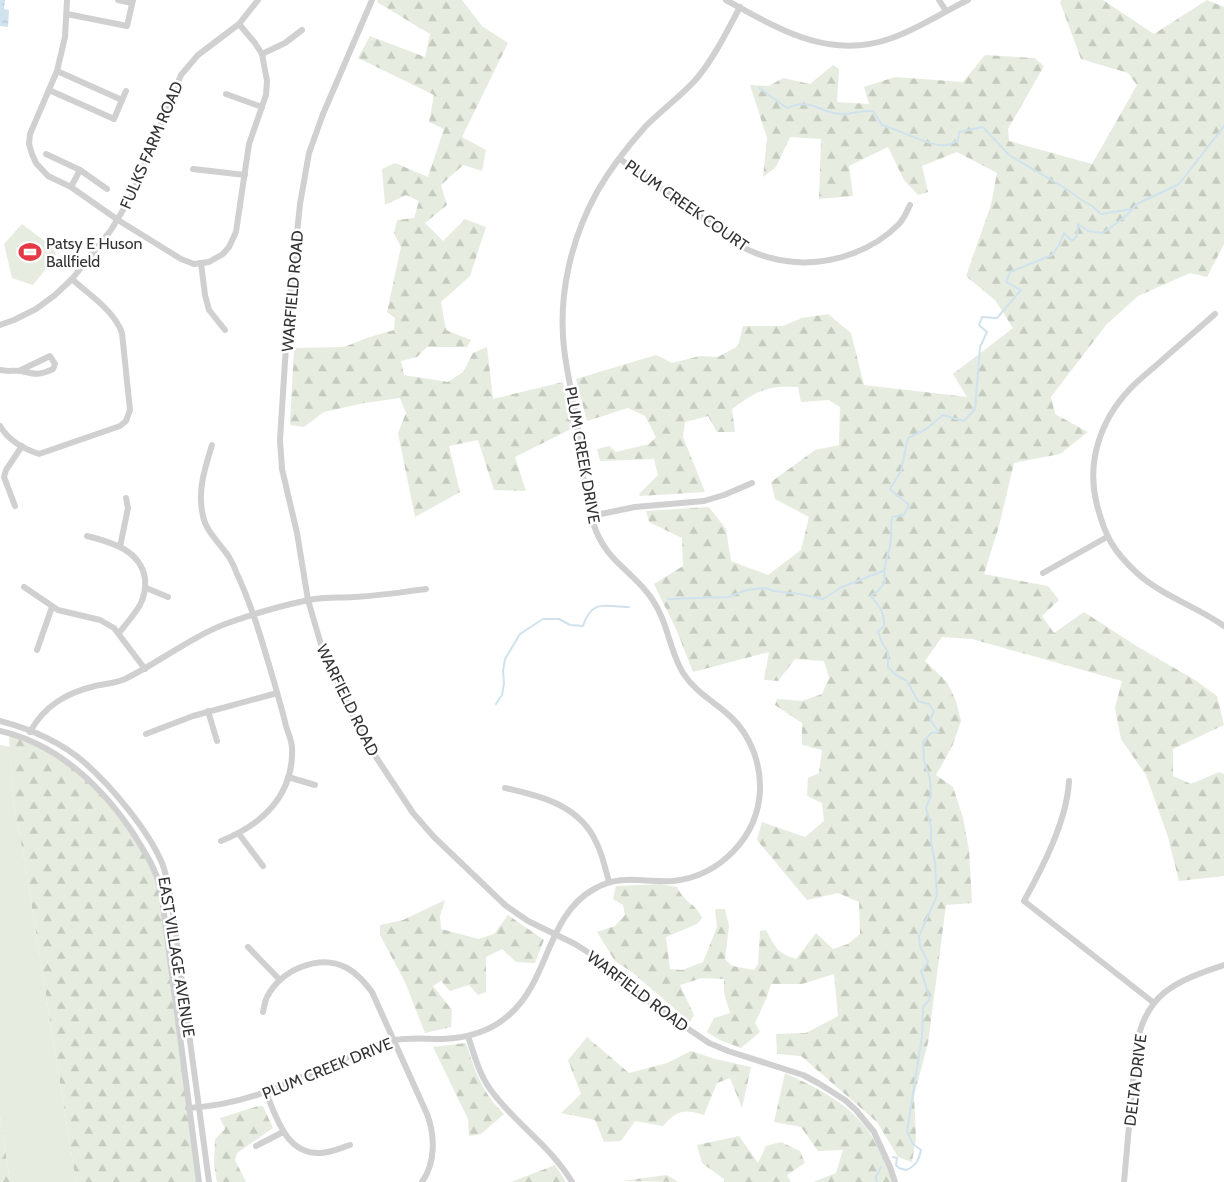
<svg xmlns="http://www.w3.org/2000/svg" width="1224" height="1182" viewBox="0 0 1224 1182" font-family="Cabin,sans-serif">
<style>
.grass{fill:#e6ecdf}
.forest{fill:url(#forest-firs)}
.water{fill:url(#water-ripples)}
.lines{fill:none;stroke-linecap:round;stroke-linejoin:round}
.stream{stroke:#cfe2ee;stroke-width:2}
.minor{stroke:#d0d0d0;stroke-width:6}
.labels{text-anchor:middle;stroke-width:5;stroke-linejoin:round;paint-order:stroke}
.street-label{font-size:16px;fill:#333;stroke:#fff}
.poi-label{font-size:16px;fill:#333;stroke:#fff;text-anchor:start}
</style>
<defs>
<pattern id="forest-firs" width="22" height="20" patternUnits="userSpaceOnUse" patternTransform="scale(1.25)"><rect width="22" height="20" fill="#e6ecdf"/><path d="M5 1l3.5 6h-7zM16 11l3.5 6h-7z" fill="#c6cbc0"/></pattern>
<pattern id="water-ripples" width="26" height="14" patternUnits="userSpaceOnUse" patternTransform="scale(1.25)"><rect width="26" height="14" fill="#cfe2ee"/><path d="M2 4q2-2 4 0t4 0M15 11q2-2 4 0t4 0" fill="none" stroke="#b2c2cd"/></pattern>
</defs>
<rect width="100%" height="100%" fill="#fff"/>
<g class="grass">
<polygon points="22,224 54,248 56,256 33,285 12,278 4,244"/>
<polygon points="0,745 10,747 12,794 26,870 76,1182 10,1182 0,1116"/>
</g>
<g class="forest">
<polygon points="378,0 462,0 482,26 508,43 462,137 486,150 482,171 463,165 441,185 447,205 425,223 443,241 465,219 486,227 470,276 441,302 446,330 471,340 467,347 427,347 417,357 401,361 404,375 448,382 463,372 473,353 487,347 493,399 563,382 573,428 515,457 526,491 494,490 478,440 449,446 460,492 415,517 398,433 406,413 400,398 364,403 324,412 304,427 290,425 294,348 344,347 367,338 394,330 395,318 387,312 401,247 394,233 397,220 414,218 419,201 406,195 385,205 382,169 395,163 428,177 444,129 429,122 434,95 358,58 370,36 425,57 430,34 377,2"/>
<path d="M1061 0H1103L1154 34 1207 0 1224 7V244L1207 277 1190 273 1138 296 1106 325 1051 397 1055 414 1088 432 1060 454 1014 463 999 526 984 574 1048 586 1059 600 1042 616 1054 633 1084 612 1138 647 1195 680 1217 696 1224 725 1173 749V776L1191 784 1219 772 1224 774V876L1179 881 1168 837 1146 775 1121 739 1115 708 1122 681 972 639 942 637 925 661 947 682 956 701 961 721 952 747 936 775 953 787 963 818 969 850 972 903 946 905 928 1043 914 1096 916 1138 912 1162 898 1157 877 1122 801 1056 777 1054 776 1034 806 1033 838 1016 834 974 802 984H771L767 997 755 1023 760 1032 741 1048 720 1040 707 1032 714 1018 730 1013 724 993V979L702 978 680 985 694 1015 690 1022 632 972 615 961 597 932 615 926 625 915 623 905 613 899 616 886 660 884 677 887C684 903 696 903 702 918L697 924 666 937 670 969 682 970 703 962 717 927 715 909H725L729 926 725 959 732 966 754 970 758 964 760 931 766 930C775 947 777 953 796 959L816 933 833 949 848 944 860 934 859 902 838 893 807 900 757 840 762 822 805 837 824 821 822 803 807 796 808 778 819 773 822 750 802 745V723L775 705 777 699 802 701 822 694 829 678 824 661 795 659 778 681 764 680 769 652 693 672 676 629 654 584 683 566 682 538 649 522 646 511 709 507 726 529 731 561 768 575 801 550 809 517 775 499 771 482 815 450 839 445 840 407 829 400 801 402 798 387C767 385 757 391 732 409L735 432H717L708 416 685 422 683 437 705 492 640 496 639 494 658 475 654 459 600 461 597 449 609 446 616 452 649 444 656 437 645 416 628 408 587 421 576 379 656 355 672 363 700 356 718 357 738 346 743 326H783L802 318 828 314 851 333 864 385 967 397 953 374 1013 328 996 301 966 276 991 205 997 173 957 152 922 166 928 192 918 195 904 180 888 147 849 166 853 196 819 199 821 139 790 137 776 167 763 177 767 138 750 85 769 86 783 78 810 84 833 65 839 69 837 102 869 104 864 87 895 77 963 82 985 55 1034 58 1044 66 1008 129 1009 141 1092 164 1137 85 1128 73 1081 59 1060 2Z"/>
<polygon points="9,733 27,738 74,767 123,818 157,874 199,1182 76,1182 26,870 12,794"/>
<polygon points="445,900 440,916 441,929 479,939 494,934 508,915 544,940 535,963 516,962 502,949 486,957 486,992 478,995 469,985 450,991 441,981 433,986 452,1010 451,1027 425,1033 405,982 380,935 380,925 403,920"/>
<path d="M587 1037 629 1073 667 1063 691 1051 715 1059 751 1067 742 1108 730 1078 717 1083 704 1115C685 1109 677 1110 663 1126L635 1121 621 1141 604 1142 595 1120 561 1113 581 1094 568 1060Z"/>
<path d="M466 1043C476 1073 481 1091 504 1114L481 1134 469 1136 468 1119 433 1047Z"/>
<path d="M785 1073C822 1090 856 1107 876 1143 883 1156 888 1169 895 1182H813L836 1173 843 1150 818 1151 801 1127 774 1122Z"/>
<polygon points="258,1106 263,1106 273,1128 237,1153 235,1160 246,1182 217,1182 214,1164 215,1139 225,1129 220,1118"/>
<polygon points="0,1116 10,1182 0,1182"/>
<polygon points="739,1136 758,1163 766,1146 781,1142 800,1151 805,1163 787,1175 791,1182 724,1182 724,1179 702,1163 697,1145"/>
<polygon points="555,1165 566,1182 511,1182"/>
<polygon points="667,1175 678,1182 622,1181"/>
</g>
<polygon class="water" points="0,0 5,0 4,9 9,10 8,27 0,26"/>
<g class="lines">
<g class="stream">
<path d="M759 88 787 108C810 97 820 113 841 114 852 114 862 110 873 111L882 125C897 129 934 148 946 145 950 145 954 142 958 141L959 132 983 127 1009 155 1065 188 1080 199 1092 206 1101 214 1132 209"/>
<polyline points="668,599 728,597 747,590 765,588 774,591 800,594 823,599 842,587 883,571"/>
<path d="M496 704 502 695 504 683 503 671 505 659 520 634 543 619H559L570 625 583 626C592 598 606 607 629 607"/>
<path d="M893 1157 897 1158 896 1165 899 1168 906 1170C916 1166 919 1160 921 1150L913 1144 907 1132 922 1037 923 1007 930 999 921 971 928 962 920 946 919 936 937 896 935 862 931 842V827L926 808 931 796 930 779 924 761 923 742 931 733 939 732 930 720 934 711 929 704 918 701 907 681 896 675 888 667V652L882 643 878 631 884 626C885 613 879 606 871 596L879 590 885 582C882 561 891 554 891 537 892 529 890 526 892 517L904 515 909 505 890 489 901 471 908 438 926 429 943 415 964 421 975 409 980 347 987 332 979 325 982 317 997 318 1021 290 1006 282 1010 272 1052 255 1059 245 1064 233 1072 241 1077 236 1078 224 1088 231 1103 233 1126 216 1137 204 1179 184 1224 126"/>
<polyline points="877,1182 876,1177 881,1167"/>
</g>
<g class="minor">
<polyline points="67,0 65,37 57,71 30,134 29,144 32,154 36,163 48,176 71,187 118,220 181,259 194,264 209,262 223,254 229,247 236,232 249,144 266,95 267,81 262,54 255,43 239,24"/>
<polyline points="118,0 132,3"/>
<polyline points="372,0 323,114 309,153 300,204 287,330 280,440 282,469 297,533 308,600 322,648 357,724 374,754 413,813 434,837 505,905 528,921 575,944 594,956 608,970 662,1011 709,1043 728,1051 803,1075 818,1083 845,1100 856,1110 874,1132 890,1167 895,1182"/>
<path d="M726 0C779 29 829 61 892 38 918 29 943 12 968 0"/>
<polyline points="939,0 946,11"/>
<polyline points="67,14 127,26 133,0"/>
<polyline points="262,54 285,43 302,30"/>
<polyline points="49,90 114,119 122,100 57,71"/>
<polyline points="226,94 262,107"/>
<polyline points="122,100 126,91"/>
<polyline points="46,154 80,170 107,189"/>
<path d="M620 159C646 177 671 196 697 214 711 223 723 235 737 244 773 265 815 268 854 253 870 247 887 236 899 224 904 219 907 211 910 205"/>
<polyline points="193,169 245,175"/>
<polyline points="71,187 80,170"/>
<polyline points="201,263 205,295 209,310 225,330"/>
<path d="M1215 314C1197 330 1178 346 1160 362 1150 371 1138 380 1129 390 1100 421 1086 463 1097 505 1105 536 1113 551 1137 573 1162 596 1196 606 1224 626"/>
<polyline points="0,325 14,320 36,309 55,295 72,279 111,230 132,195 181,75 198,55 239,24 258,0"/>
<path d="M0 370C7 372 13 370 21 371 35 374 38 376 53 369L55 364 50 356 19 371"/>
<path d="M0 426C8 440 24 449 39 454L120 426 126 421 130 410 122 333C114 310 89 295 72 279"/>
<path d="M212 445C205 468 197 491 203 516 206 532 220 543 229 557 232 562 235 568 237 574 252 606 262 641 272 675 277 692 282 709 286 726 288 733 292 741 292 748 294 795 262 825 221 841"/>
<polyline points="15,506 4,477 6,470 22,446"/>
<polyline points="591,516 635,507 704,501 724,495 752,483"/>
<path d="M87 536C111 542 141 550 145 579 146 588 144 597 140 605 134 615 126 624 119 633"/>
<polyline points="120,547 128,508 126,498"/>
<polyline points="1043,573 1107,537"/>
<polyline points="24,587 58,610 100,620 114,628 145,669"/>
<polyline points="146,588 168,597"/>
<polyline points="37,650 52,607"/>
<polyline points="208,711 217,741"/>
<path d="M0 721C30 729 61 742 85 763 112 787 148 830 162 863 165 870 166 878 169 885L209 1182"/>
<path d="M0 731C58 744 103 787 135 836 146 854 156 869 161 890L199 1182"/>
<path d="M30 732C44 706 66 693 95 686 105 684 116 683 125 679 160 662 192 636 228 623 253 614 284 605 309 600 324 597 339 598 354 597 378 596 402 592 426 589"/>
<polyline points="146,734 193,716 277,693"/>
<polyline points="288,777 315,785"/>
<path d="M1069 781C1067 820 1043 867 1024 901L1154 1003"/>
<path d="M505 788C542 796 581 806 597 844 603 856 605 869 609 881"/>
<polyline points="239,834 263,866"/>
<polyline points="248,947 280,980"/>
<path d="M263 1012C264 1007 265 1001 267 997 281 970 319 953 347 968 358 974 365 983 372 992L427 1114C435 1135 436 1162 422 1182"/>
<path d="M468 1036C474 1054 479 1074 490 1089 514 1123 551 1146 572 1182"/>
<path d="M266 1093C277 1118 286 1154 320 1153 330 1153 341 1148 350 1145"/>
<path d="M188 1108C245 1105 284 1085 334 1063 354 1055 374 1045 395 1040 411 1037 427 1039 443 1039 467 1038 492 1031 510 1014 549 980 547 915 594 889 622 873 643 883 673 881 720 876 758 837 760 790 761 763 750 735 731 717 715 702 695 692 683 673 669 650 668 622 652 599 635 573 609 563 596 531 583 499 582 462 578 428 574 401 567 375 564 348 558 295 571 239 597 192 610 169 628 146 645 127 662 109 682 96 698 77 715 56 727 31 740 7"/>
<polyline points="256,1146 283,1132"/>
<path d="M1124 1182 1136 1049C1144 994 1175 981 1224 965"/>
</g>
</g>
<defs>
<symbol id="stadium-bare" viewBox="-9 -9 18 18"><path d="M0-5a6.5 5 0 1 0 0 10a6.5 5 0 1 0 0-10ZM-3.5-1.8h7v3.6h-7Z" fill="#e63946" stroke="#fff" stroke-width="2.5" paint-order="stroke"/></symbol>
</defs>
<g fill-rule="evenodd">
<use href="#stadium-bare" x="14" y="236" width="32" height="32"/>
</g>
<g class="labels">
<g class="street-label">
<text transform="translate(151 145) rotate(-67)" y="6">FULKS FARM ROAD</text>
<text transform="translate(687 205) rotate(35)" y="6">PLUM CREEK COURT</text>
<text transform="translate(292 291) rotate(-85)" y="6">WARFIELD ROAD</text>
<text transform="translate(583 455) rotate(80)" y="6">PLUM CREEK DRIVE</text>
<text transform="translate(348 700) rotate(64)" y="6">WARFIELD ROAD</text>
<text transform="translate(177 957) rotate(81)" y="6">EAST VILLAGE AVENUE</text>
<text transform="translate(638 991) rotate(37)" y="6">WARFIELD ROAD</text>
<text transform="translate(327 1068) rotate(-22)" y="6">PLUM CREEK DRIVE</text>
<text transform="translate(1135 1080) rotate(-83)" y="6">DELTA DRIVE</text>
</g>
<g class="poi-label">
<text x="46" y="249">Patsy E Huson<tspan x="46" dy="18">Ballfield</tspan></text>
</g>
</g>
</svg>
